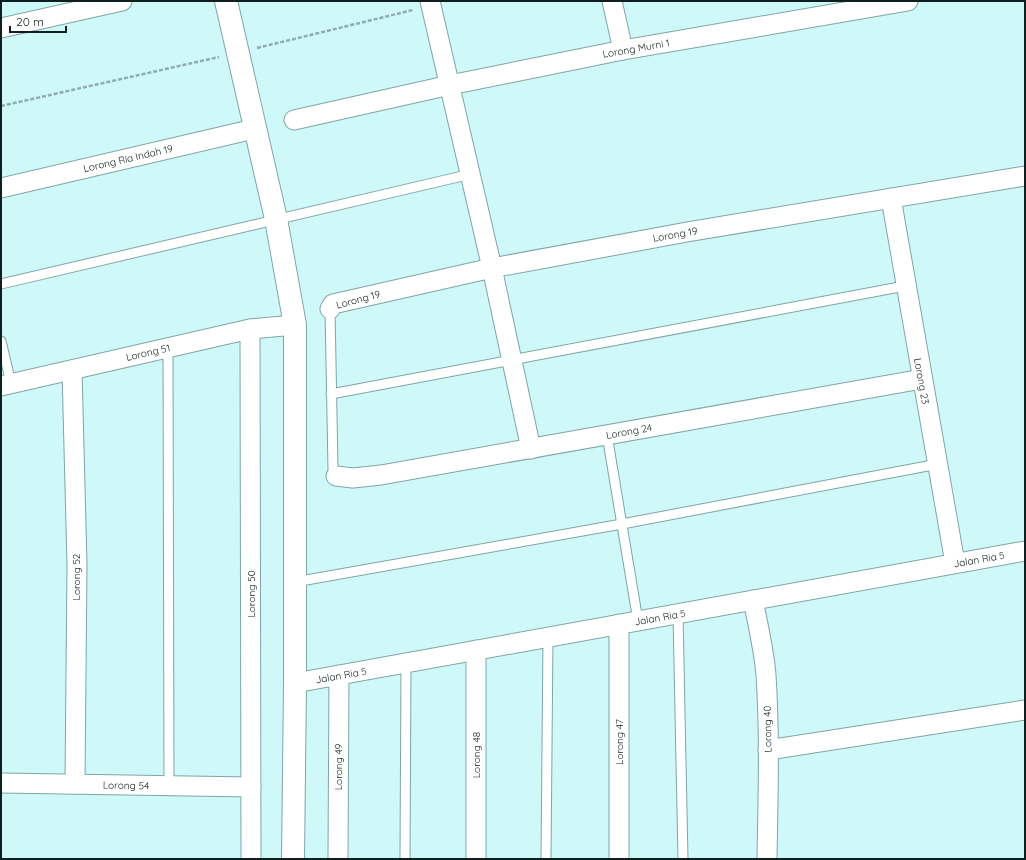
<svg xmlns="http://www.w3.org/2000/svg" width="1026" height="860" viewBox="0 0 1026 860" font-family="Quicksand,sans-serif">
<style>
.lines{fill:none;stroke-linecap:round;stroke-linejoin:round}
.service-casing{stroke:#7fa5a7;stroke-width:11}
.minor-casing{stroke:#7fa5a7;stroke-width:21}
.tertiary-casing{stroke:#7fa5a7;stroke-width:24}
.path{stroke:#8dadae;stroke-width:2.5;stroke-dasharray:4 2;stroke-linecap:butt}
.service{stroke:#fff;stroke-width:9}
.minor{stroke:#fff;stroke-width:19}
.tertiary{stroke:#fff;stroke-width:22}
.labels{text-anchor:middle;stroke-width:3;stroke-linejoin:round;paint-order:stroke}
.street-label{font-size:10px;fill:#0f1e1f;stroke:#fff}
</style>
<rect width="100%" height="100%" fill="#cff8f9"/>
<g class="lines">
<defs>
<g id="service">
<polyline points="1,284 471,174"/>
<polyline points="330,309 333,469 336,476"/>
<polyline points="1,341 11,383"/>
<polyline points="168,348 169,785"/>
<polyline points="331,394 905,286"/>
<polyline points="607,435 638,621"/>
<polyline points="295,582 622,524 938,464"/>
<polyline points="678,614 683,859"/>
<polyline points="405,859 406,663"/>
<polyline points="546,859 548,637"/>
</g>
<g id="minor">
<polyline points="430,1 492,268 531,449"/>
<polyline points="612,1 623,50"/>
<polyline points="1,28 122,1"/>
<polyline points="294,120 450,85 623,50 908,1"/>
<polyline points="1,188 254,129"/>
<polyline points="891,198 955,563"/>
<polyline points="330,309 333,304 492,268 687,232 1025,176"/>
<polyline points="250,329 251,859"/>
<polyline points="72,370 77,564 75,784"/>
<polyline points="1,386 250,329 295,325"/>
<polyline points="336,476 353,478 381,475 922,379"/>
<path d="M753 600C758 625 764 650 766 675 770 736 768 798 767 859"/>
<polyline points="619,624 619,859"/>
<polyline points="295,683 1025,551"/>
<polyline points="768,750 1025,710"/>
<polyline points="1,783 251,787"/>
<polyline points="338,859 339,675"/>
<polyline points="476,859 476,650"/>
</g>
<polyline id="tertiary" points="226,1 276,219 295,325 295,683 293,859"/>
</defs>
<use href="#service" class="service-casing"/>
<use href="#minor" class="minor-casing"/>
<use href="#tertiary" class="tertiary-casing"/>
<g class="path">
<polyline points="257,48 413,10"/>
<polyline points="1,106 219,57"/>
</g>
<use href="#service" class="service"/>
<use href="#minor" class="minor"/>
<use href="#tertiary" class="tertiary"/>
</g>
<g class="labels">
<g class="street-label">
<text transform="translate(636 48) rotate(-10)" y="4">Lorong Murni 1</text>
<text transform="translate(128 158) rotate(-13)" y="4">Lorong Ria Indah 19</text>
<text transform="translate(675 234) rotate(-10)" y="4">Lorong 19</text>
<text transform="translate(358 299) rotate(-15)" y="4">Lorong 19</text>
<text transform="translate(148 352) rotate(-13)" y="4">Lorong 51</text>
<text transform="translate(922 381) rotate(80)" y="4">Lorong 23</text>
<text transform="translate(629 431) rotate(-10)" y="4">Lorong 24</text>
<text transform="translate(979 559) rotate(-10)" y="4">Jalan Ria 5</text>
<text transform="translate(76 577) rotate(-90)" y="4">Lorong 52</text>
<text transform="translate(251 594) rotate(-90)" y="4">Lorong 50</text>
<text transform="translate(660 617) rotate(-10)" y="4">Jalan Ria 5</text>
<text transform="translate(341 675) rotate(-10)" y="4">Jalan Ria 5</text>
<text transform="translate(767 729) rotate(-91)" y="4">Lorong 40</text>
<text transform="translate(619 742) rotate(-90)" y="4">Lorong 47</text>
<text transform="translate(476 755) rotate(-90)" y="4">Lorong 48</text>
<text transform="translate(338 767) rotate(-90)" y="4">Lorong 49</text>
<text transform="translate(126 785) rotate(1)" y="4">Lorong 54</text>
</g>
</g>
<rect width="1026" height="860" fill="none" stroke="#0f1e1f" stroke-width="4"/>
<path d="M10 26v6h56v-6" fill="none" stroke="#0f1e1f" stroke-width="2"/>
<text x="16" y="26" font-size="12" fill="#0f1e1f" stroke="#ffffff" stroke-width="3" paint-order="stroke">20 m</text>
</svg>
